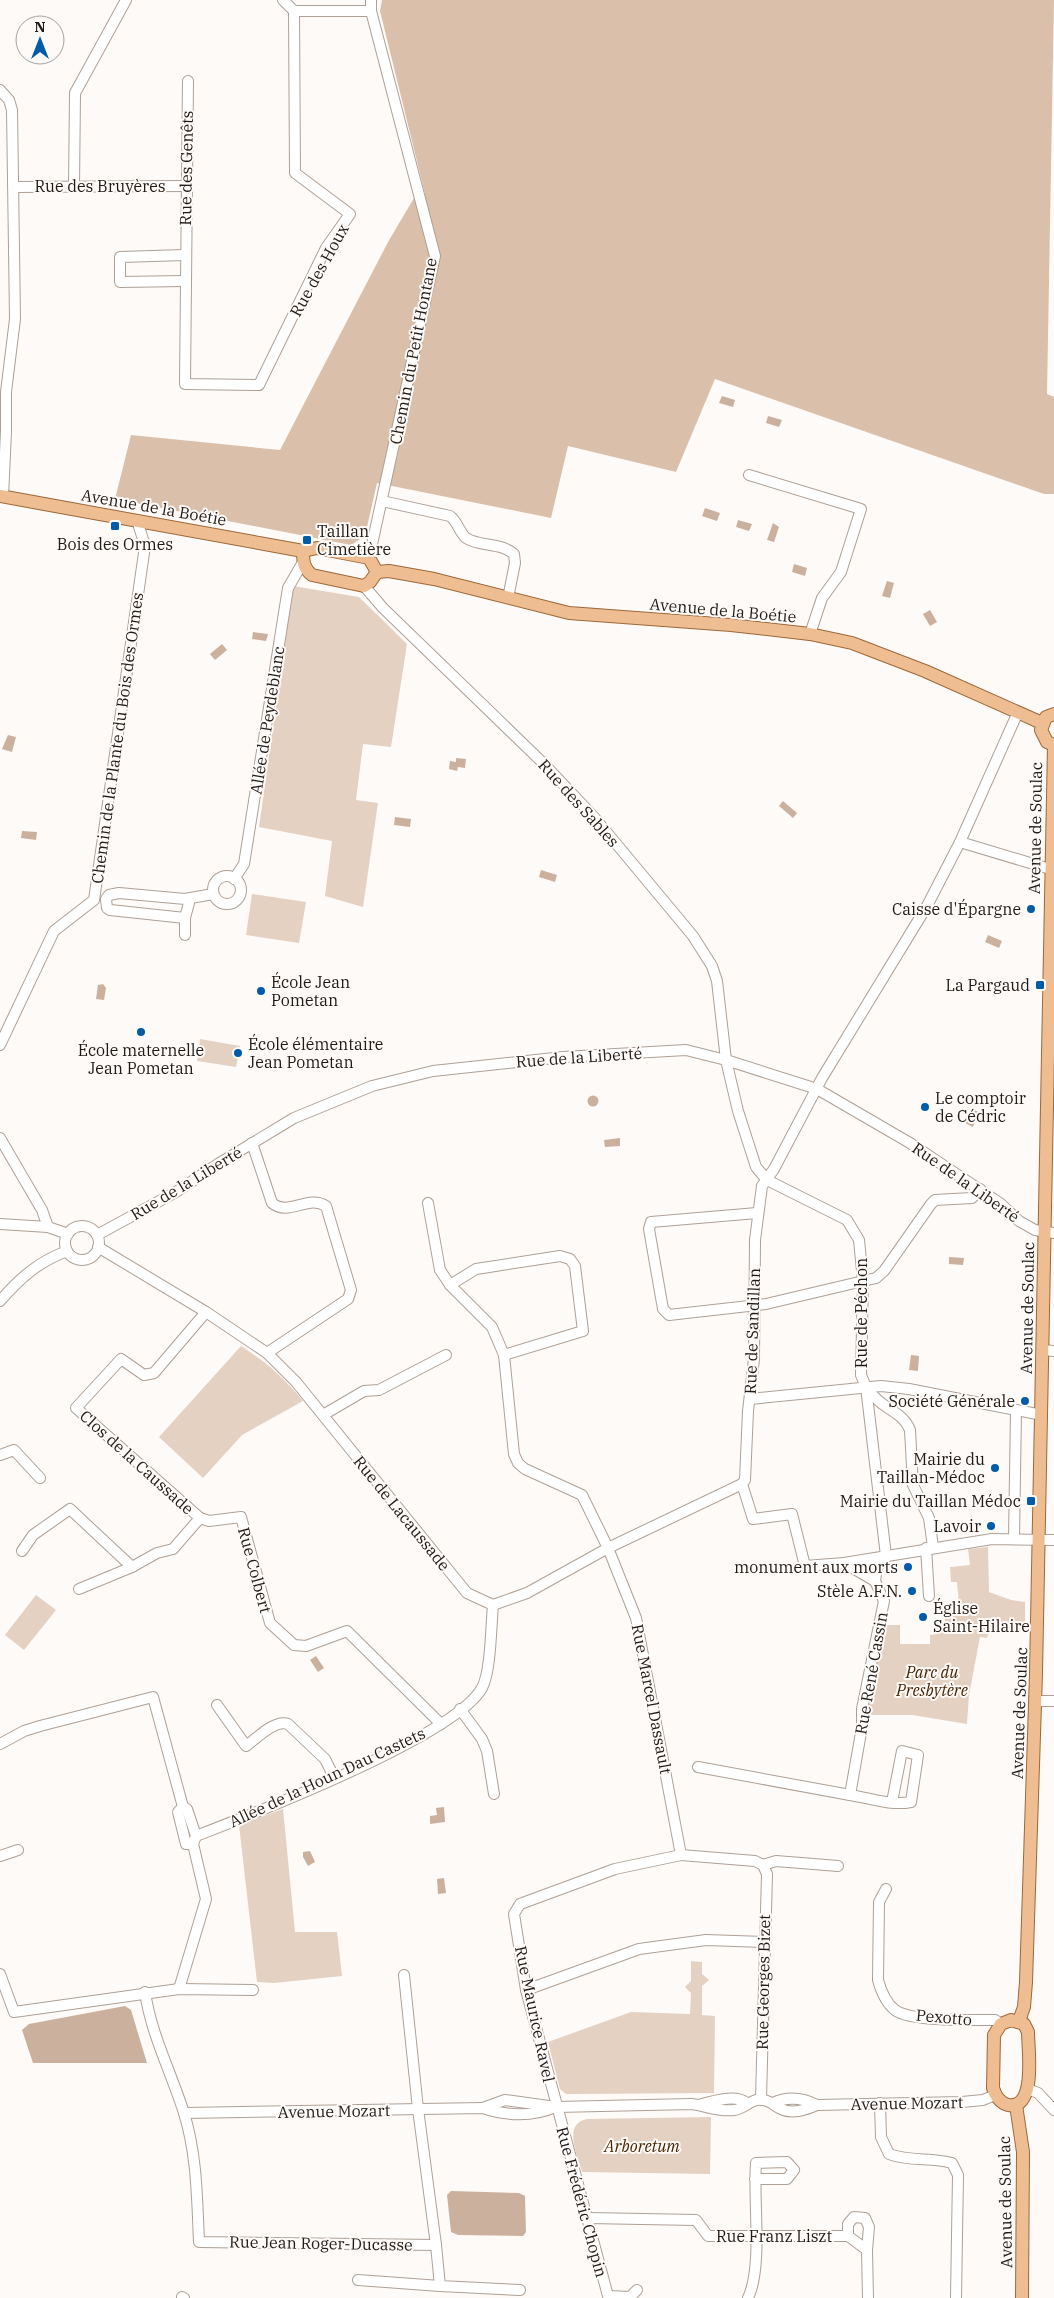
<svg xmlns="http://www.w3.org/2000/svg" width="1054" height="2298" viewBox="0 0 1054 2298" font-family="'IBM Plex Serif',serif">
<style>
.green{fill:#e5d1c2}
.forest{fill:#dac0ab}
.water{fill:#cbb19d}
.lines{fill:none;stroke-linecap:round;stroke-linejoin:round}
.minor-casing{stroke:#afa095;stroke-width:12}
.major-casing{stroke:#9e6838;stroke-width:14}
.minor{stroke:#fff;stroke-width:10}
.major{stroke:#eebd92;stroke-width:12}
.poi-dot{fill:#005ca9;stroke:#fefaf8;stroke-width:2}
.labels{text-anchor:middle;stroke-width:4;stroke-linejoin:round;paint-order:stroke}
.street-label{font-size:16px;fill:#201b17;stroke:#fefaf8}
.poi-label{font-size:16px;fill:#201b17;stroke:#fefaf8;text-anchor:end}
.park-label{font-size:16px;font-style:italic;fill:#482400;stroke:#fefaf8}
</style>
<rect width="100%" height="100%" fill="#fefaf8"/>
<g class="green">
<polygon points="293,586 359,597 407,644 391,747 363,744 356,800 378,803 363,907 325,896 332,841 259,827"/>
<polygon points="252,894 306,902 299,943 246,935"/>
<polygon points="200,1039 240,1046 236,1067 197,1061"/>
<path d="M241 1346C267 1363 283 1377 303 1401L242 1435 203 1478 159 1437Z"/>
<polygon points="988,1547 989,1592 1011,1600 1025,1602 1025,1632 1006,1629 1005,1634 989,1632 987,1638 980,1637 969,1695 967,1724 912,1715 863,1715 883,1625 900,1625 900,1644 930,1644 930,1635 937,1634 937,1625 945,1625 945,1611 943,1604 959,1604 957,1582 951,1582 950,1567 970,1565 968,1549"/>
<polygon points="36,1595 56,1610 24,1650 5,1635"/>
<polygon points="283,1809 295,1932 337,1932 342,1976 274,1983 257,1982 239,1825"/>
<polygon points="691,1961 702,1962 702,1974 709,1980 702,1986 702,2015 715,2016 714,2093 572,2094 566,2094 560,2089 548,2042 631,2012 690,2014 691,1993 685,1987 691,1981"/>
<path d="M711 2117 710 2174 582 2172C578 2155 562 2124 587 2119Z"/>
</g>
<polygon class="forest" points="382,0 1054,0 1047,394 1054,397 1054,494 1044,494 715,379 676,472 568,446 551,518 377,483 365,536 351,545 115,499 131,435 280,450 388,242 414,198 425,194 380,11"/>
<g class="water">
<polygon points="722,396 735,400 733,407 719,403"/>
<polygon points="768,416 782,420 779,427 766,423"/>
<polygon points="705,508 720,513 717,521 702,516"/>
<polygon points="738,520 752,524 749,531 736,527"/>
<polygon points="773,523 779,527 774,542 767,540"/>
<polygon points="794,564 807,568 805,576 792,572"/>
<polygon points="887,581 894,583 890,598 882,596"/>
<polygon points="930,610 937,622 930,626 923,614"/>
<polygon points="253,632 268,634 266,641 252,639"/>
<polygon points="222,644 227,650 215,660 210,654"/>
<polygon points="8,735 16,737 12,752 2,749"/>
<polygon points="456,758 466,759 465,768 458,767 457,771 449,769 450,761 456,762"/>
<polygon points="783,801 797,813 793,818 779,806"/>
<polygon points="395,817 411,819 410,827 394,825"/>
<polygon points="22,831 37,832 36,840 21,838"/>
<polygon points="541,870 557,875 555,882 539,877"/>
<polygon points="988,935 1002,941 999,948 985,942"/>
<polygon points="103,984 106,988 104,1000 96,999 98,985"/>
<circle cx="593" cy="1101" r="5.5"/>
<polygon points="971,1109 979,1112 973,1127 965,1123"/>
<polygon points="620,1138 620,1146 605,1147 604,1140"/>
<polygon points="949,1257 964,1258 963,1265 949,1264"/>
<polygon points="911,1355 919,1356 918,1371 909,1370"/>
<polygon points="316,1656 324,1668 318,1672 310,1660"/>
<polygon points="444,1807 445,1822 430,1824 430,1816 437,1815 436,1808"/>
<polygon points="310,1851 315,1862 308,1866 303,1857 303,1852"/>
<polygon points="444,1878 446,1893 438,1894 437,1879"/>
<polygon points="125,2006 131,2010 147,2063 33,2063 22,2030 29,2024"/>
<polygon points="451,2191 519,2193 525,2196 526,2232 523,2236 458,2235 451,2232 447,2195"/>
</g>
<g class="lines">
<defs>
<g id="minor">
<polyline points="283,0 294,11 371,11"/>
<polyline points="188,81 185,384 259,385 326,248 350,214 295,173 294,11"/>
<polyline points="0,90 9,100 12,110 15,319 6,392 6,431 3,497"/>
<polyline points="14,187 185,186"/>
<polyline points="74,187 75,93 126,0"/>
<polyline points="185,281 120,282 120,257 185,255"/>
<polyline points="749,475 861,509 841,572 822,598 810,634"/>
<path d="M382 501 450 516C458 522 459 532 466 538 480 547 500 542 514 554L515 563 508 598"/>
<polyline points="369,558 435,256 371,11 371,0"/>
<polyline points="364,586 383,608 544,764 594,817 693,936 712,966 717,981 726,1060 738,1111 756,1167 767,1180 847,1220 859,1240 863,1281 861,1375 866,1387 886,1556 877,1567 875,1581 884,1601 862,1709 862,1727 850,1795 698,1767"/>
<polyline points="960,842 1050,869"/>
<circle cx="227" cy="890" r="14"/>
<polyline points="234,879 244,864 288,588 303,562"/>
<polyline points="190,899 185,918 110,910 107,908 106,899 109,895 119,893 185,899 213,894"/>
<polyline points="185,935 185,918"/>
<polyline points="0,1045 54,931 94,900 145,546 137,520"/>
<polyline points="0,1138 42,1210 48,1227"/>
<path d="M252 1143 272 1203C289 1217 308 1194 326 1206L351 1290 348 1299 267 1353"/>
<polyline points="428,1203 440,1270 450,1285 492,1327 504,1355 514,1454 518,1463 525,1469 582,1495 608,1548 636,1618 681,1855"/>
<polyline points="757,1213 651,1222 649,1229 663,1309 669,1315 766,1304 876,1278 884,1271 931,1204 935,1200 972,1198 980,1189"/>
<polyline points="0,1224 48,1227 68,1234"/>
<circle cx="82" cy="1243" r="17"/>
<polyline points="97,1235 176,1192 218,1164 294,1118 372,1086 433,1071 563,1057 686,1050 726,1060 817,1089 910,1143 1001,1204 1019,1221 1035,1230 1054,1233"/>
<polyline points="98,1247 206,1312 267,1353 296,1382 467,1593 493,1605 527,1593 608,1548 742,1484"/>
<polyline points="450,1285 476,1269 560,1256 570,1259 575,1266 583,1331 504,1355"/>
<path d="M0 1301C20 1278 38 1262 67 1251"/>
<polyline points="206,1312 154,1373 144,1375 121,1359 76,1408 200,1518 209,1521 241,1517 270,1623 294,1645 306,1646 347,1631 441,1724"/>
<polyline points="1043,1350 1054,1351"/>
<path d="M866 1387C870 1392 875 1398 880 1402 892 1412 904 1415 910 1430L913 1485 929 1518 933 1547"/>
<polyline points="750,1399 881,1386 909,1389 1042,1415"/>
<polyline points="323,1415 364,1391 379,1390 446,1355"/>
<polyline points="0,1455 14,1450 40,1478"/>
<polyline points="742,1484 745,1480 748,1411 754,1359 755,1240 762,1186 774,1169 822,1078 927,906 960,842 1018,712"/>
<polyline points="742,1484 753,1519 792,1514 805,1566 844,1563 992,1539 1054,1540"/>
<polyline points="1014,1538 1016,1411"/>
<polyline points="926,1548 929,1596"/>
<polyline points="22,1551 33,1535 70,1509 132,1567 157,1553 173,1549 200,1518"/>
<polyline points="844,1563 875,1581"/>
<polyline points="79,1589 132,1567"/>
<polyline points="1036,1701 1054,1701"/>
<path d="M217 1705 246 1746C256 1739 275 1719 288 1724L325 1759 334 1777"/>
<polyline points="460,1709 482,1739 487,1751 494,1794"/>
<polyline points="0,1744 24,1731 40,1726 153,1697 183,1807 187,1809 196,1836"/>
<path d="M850 1795C869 1798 891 1806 911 1802L918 1755 902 1751 892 1802"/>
<polyline points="183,1807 178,1812 186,1844 193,1844"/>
<path d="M196 1836C253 1814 455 1736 482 1688 491 1671 491 1626 493 1605"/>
<polyline points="0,1856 18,1850"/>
<polyline points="763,1865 776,1861 838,1866"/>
<path d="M886 1889 879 1902 878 1980C881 1991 886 2003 895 2010 910 2022 974 2020 995 2020L1001 2024"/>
<polyline points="0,1974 14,2012 179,1989 253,1990"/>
<polyline points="179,1989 206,1899 193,1844 196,1836"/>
<polyline points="526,1990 639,1949 706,1940 764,1942"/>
<path d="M145 1992C151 2034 171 2072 184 2113 197 2155 197 2198 199 2242L436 2245 418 2109 404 1975"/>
<polyline points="1028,2089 1038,2093 1054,2110"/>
<polyline points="761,2099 767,1874 763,1865"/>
<path d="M773 2103C788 2096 803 2098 817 2105"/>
<path d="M880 2103 881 2137 889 2154C910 2162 931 2157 952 2163L958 2175 956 2298"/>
<path d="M699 2105C713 2101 735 2094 747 2103"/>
<path d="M483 2108 505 2100 556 2107 692 2104C707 2106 718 2112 734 2110 745 2109 751 2098 762 2100 770 2100 773 2105 779 2108 791 2115 806 2110 817 2105L962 2102 983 2100 995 2095"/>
<path d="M184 2113 483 2108C506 2116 533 2117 555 2107"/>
<polyline points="588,2218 696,2220 708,2236 848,2236 867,2250 868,2298"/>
<polyline points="848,2236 848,2224 854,2217 865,2218 869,2227 867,2250"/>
<polyline points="436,2245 440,2286 520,2290"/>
<polyline points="358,2280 440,2286"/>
<polyline points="637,2290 630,2297 608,2296 526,1990 514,1914 520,1904 615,1869 681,1855 755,1861 763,1865"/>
<polyline points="182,2297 184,2298"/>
<path d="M748 2298C763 2266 753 2201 756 2163L787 2162 794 2170 787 2179H755"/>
</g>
<g id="major">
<polyline points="0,496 303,551"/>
<path d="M303 551C303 562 304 569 312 575L364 586 370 582 377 572"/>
<polyline points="303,551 317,548 369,558 377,572"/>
<polyline points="377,572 389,571 434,579 569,613 731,625 810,634 852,643 925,671 1042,723"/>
<polyline points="1054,714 1046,717 1041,730 1047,742 1054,745"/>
<path d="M1011 2020 1024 2024 1028 2032C1028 2049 1037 2110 1008 2105 1000 2103 995 2095 993 2088L994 2035 1001 2024Z"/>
<polyline points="1019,2021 1024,2007 1026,1982 1036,1673 1054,745"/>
<polyline points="1016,2105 1023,2152 1022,2298"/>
</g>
</defs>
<use href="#minor" class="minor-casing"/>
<use href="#major" class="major-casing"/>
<use href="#minor" class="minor"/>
<use href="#major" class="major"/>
</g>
<g class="poi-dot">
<rect x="110" y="521" width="10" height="10" rx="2.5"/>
<rect x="302" y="535" width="10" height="10" rx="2.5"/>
<circle cx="1031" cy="909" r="5"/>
<rect x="1035" y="980" width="10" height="10" rx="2.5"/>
<circle cx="261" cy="991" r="5"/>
<circle cx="141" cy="1032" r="5"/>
<circle cx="238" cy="1053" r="5"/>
<circle cx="925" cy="1107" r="5"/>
<circle cx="1025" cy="1401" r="5"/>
<circle cx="995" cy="1468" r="5"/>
<rect x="1026" y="1496" width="10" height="10" rx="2.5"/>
<circle cx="991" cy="1526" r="5"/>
<circle cx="908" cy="1567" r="5"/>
<circle cx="912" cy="1591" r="5"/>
<circle cx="923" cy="1617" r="5"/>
</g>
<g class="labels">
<g class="street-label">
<text transform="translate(186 168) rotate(-89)" y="6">Rue des Genêts</text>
<text x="100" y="192">Rue des Bruyères</text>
<text transform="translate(319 270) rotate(-61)" y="6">Rue des Houx</text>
<text transform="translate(413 351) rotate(-79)" y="6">Chemin du Petit Hontane</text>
<text transform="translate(154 507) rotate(10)" y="6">Avenue de la Boétie</text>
<text transform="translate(723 610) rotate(5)" y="6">Avenue de la Boétie</text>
<text transform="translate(267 720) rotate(-81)" y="6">Allée de Peydeblanc</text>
<text transform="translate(117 738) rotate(-82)" y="6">Chemin de la Plante du Bois des Ormes</text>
<text transform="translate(579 803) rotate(48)" y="6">Rue des Sables</text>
<text transform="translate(1035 828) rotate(-89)" y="6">Avenue de Soulac</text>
<text transform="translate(579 1057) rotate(-4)" y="6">Rue de la Liberté</text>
<text transform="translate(966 1182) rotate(35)" y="6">Rue de la Liberté</text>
<text transform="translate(186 1183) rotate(-31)" y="6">Rue de la Liberté</text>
<text transform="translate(1027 1308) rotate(-89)" y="6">Avenue de Soulac</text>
<text transform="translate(861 1313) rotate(-90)" y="6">Rue de Péchon</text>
<text transform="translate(752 1331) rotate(-88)" y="6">Rue de Sandillan</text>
<text transform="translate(137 1462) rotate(42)" y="6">Clos de la Caussade</text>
<text transform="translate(402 1513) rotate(51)" y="6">Rue de Lacaussade</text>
<text transform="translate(255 1570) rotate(75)" y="6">Rue Colbert</text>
<text transform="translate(871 1673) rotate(-80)" y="6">Rue René Cassin</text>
<text transform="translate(652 1699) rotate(79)" y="6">Rue Marcel Dassault</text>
<text transform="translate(1019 1713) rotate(-88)" y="6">Avenue de Soulac</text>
<text transform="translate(327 1777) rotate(-25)" y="6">Allée de la Houn Dau Castets</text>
<text transform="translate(763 1982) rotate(-89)" y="6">Rue Georges Bizet</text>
<text transform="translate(535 2014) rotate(78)" y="6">Rue Maurice Ravel</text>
<text transform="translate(944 2017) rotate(5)" y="6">Pexotto</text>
<text transform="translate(907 2103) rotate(-1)" y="6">Avenue Mozart</text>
<text transform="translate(334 2111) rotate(-1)" y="6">Avenue Mozart</text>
<text transform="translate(582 2202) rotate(75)" y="6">Rue Frédéric Chopin</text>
<text transform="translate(1005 2202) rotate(-91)" y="6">Avenue de Soulac</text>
<text x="774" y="2242">Rue Franz Liszt</text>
<text transform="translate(321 2243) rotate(1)" y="6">Rue Jean Roger-Ducasse</text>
</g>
<g class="poi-label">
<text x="317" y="537" text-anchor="start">Taillan<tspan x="317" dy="18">Cimetière</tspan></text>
<text x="115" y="550" text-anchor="middle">Bois des Ormes</text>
<text x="1021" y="915">Caisse d'Épargne</text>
<text x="271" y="988" text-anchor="start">École Jean<tspan x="271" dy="18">Pometan</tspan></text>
<text x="1030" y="991">La Pargaud</text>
<text x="248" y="1050" text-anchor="start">École élémentaire<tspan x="248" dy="18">Jean Pometan</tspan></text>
<text x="141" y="1056" text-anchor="middle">École maternelle<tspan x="141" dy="18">Jean Pometan</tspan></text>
<text x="935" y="1104" text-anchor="start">Le comptoir<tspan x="935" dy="18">de Cédric</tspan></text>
<text x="1015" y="1407">Société Générale</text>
<text x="985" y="1465">Mairie du<tspan x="985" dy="18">Taillan-Médoc</tspan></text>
<text x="1021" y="1507">Mairie du Taillan Médoc</text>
<text x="981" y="1532">Lavoir</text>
<text x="898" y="1573">monument aux morts</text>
<text x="902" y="1597">Stèle A.F.N.</text>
<text x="933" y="1614" text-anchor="start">Église<tspan x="933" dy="18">Saint-Hilaire</tspan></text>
</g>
<g class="park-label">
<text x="932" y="1678">Parc du<tspan x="932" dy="18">Presbytère</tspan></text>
<text x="642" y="2152">Arboretum</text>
</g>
</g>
<g transform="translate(40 40)"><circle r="24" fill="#fefaf8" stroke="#a5a19e"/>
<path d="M0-4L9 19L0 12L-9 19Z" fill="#005ca9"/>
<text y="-8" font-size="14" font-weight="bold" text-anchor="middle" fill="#201b17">N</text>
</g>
</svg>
